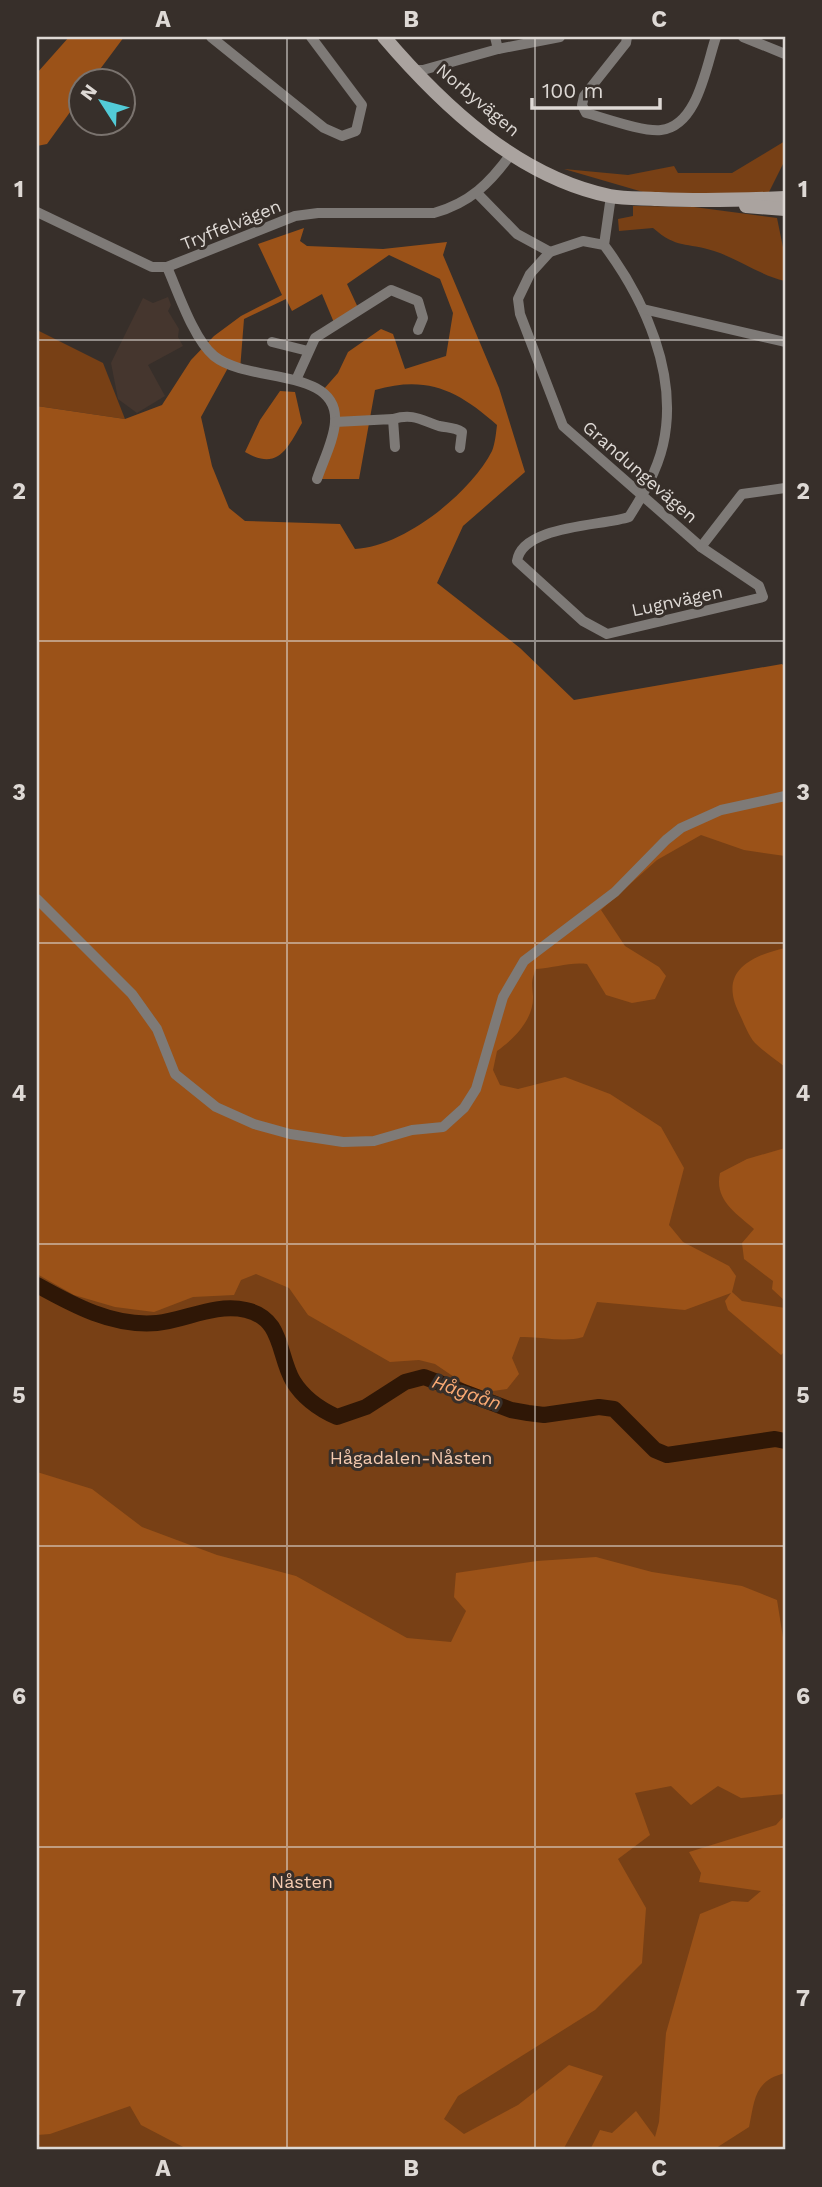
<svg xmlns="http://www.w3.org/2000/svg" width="822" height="2187" viewBox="0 0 822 2187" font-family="'Work Sans',sans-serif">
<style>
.built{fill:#45362e}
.green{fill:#784015}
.forest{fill:#9b5218;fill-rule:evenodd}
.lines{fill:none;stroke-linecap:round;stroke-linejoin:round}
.river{stroke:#2f1706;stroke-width:16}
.street{stroke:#7e7a77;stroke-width:10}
.secondary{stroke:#aaa39f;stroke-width:14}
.grid{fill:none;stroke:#ded9d5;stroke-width:2;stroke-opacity:0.55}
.labels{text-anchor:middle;stroke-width:6;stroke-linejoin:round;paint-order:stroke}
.street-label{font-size:18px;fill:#ded9d5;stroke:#372f2a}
.park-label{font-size:18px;fill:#f4cab0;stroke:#372f2a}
.water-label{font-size:19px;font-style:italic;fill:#fbaa74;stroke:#372f2a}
.neatline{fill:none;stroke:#ded9d5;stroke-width:2.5}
.grid-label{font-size:23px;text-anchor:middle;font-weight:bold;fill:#ded9d5}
</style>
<rect width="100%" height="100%" fill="#372f2a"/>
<polygon class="built" points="168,297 171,305 168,311 179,329 178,337 183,346 148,365 165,396 137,413 118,399 111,363 143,298 153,303"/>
<g class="green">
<polygon points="785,141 784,162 767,196 643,192 564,169 628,175 674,166 678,173 732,173"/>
<path d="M633 206 694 207 777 218 785 257V281C759 275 739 259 714 251 686 242 677 249 653 228L619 231 618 219 633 216Z"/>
<polygon points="37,330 103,363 125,419 37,406"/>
<polygon points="37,447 423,765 785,679 785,2150 37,2150"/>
</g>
<g class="forest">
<polygon points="69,37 124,37 92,80 80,80 80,102 73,108 47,144 37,146 37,73"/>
<path d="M304 228 300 241 307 246 383 249 447 242 443 255 499 388 525 472 463 526 437 583 520 648 574 700 782 664 785 667V856L744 850 701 835 657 860 601 910 625 946 659 967 666 976 655 999 632 1003 606 995 587 964C569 962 555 968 536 969 531 981 532 983 533 996 534 1019 514 1039 497 1051L493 1070 500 1085 518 1089 565 1077 610 1094 661 1127 684 1168 669 1225 683 1242 729 1266 736 1276 732 1292 742 1301 785 1308V1351L781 1355 728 1310 725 1301 731 1293 685 1310 597 1302 583 1337C563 1343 541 1336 520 1337L512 1358 519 1374 507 1389 486 1392 466 1385 435 1364 419 1360 390 1362 308 1315 289 1288 256 1274 241 1280 234 1295 193 1297 154 1312 115 1307 74 1295 37 1274V406L125 419 162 405 191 360 214 336 241 316 282 295 258 244ZM389 255 440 279 453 313 446 356 405 369 393 334 381 329 348 352 338 373 323 390 335 422 317 479H359L375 390C428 375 458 391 497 425 496 433 495 444 492 451 470 494 403 547 355 549L340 524 245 521 229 508 212 466 201 417 229 366 240 370 244 319 286 299 292 311 322 294 335 325 360 312 347 284Z"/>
<path d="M280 391 295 392 302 423C287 449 278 471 245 452L260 420Z"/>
<path d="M785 948V1067C775 1059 764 1052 755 1043 748 1035 744 1023 739 1013 719 972 748 957 785 948Z"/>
<path d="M785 1148V1301L772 1289 773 1281 744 1259 742 1243 754 1229C736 1213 714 1200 720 1173L747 1159Z"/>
<polygon points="37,1472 92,1489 142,1527 217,1555 296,1576 407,1638 451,1642 466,1611 454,1597 456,1573 537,1561 596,1557 652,1572 742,1586 777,1600 785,1650 785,1794 741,1798 718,1786 691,1805 671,1786 635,1793 650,1835 618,1859 646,1908 642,1963 595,2010 458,2096 444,2119 464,2134 518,2105 569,2065 603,2076 563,2150 189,2150 141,2125 130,2106 50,2134 37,2135"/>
<path d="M785 1815V1904L782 1905 785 1906V2073C754 2081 755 2099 749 2127L713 2150H590L600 2130 612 2133 636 2111 655 2137 659 2122 666 2033 700 1914 732 1901 748 1902 761 1891 699 1882 701 1873 689 1852 776 1825Z"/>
</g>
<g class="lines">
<path class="river" d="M37 1285C73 1305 113 1327 157 1323 186 1320 215 1303 246 1310 283 1318 278 1355 293 1381 304 1399 319 1409 337 1417L366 1407 405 1382 424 1377 511 1410 528 1413 544 1415 599 1407 614 1409 655 1450 667 1455 775 1439 785 1441"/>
<g class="street">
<polyline points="211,37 324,128 342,136 356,131 362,105 311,37"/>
<polyline points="495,37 498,49"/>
<path d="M627 37 626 43 584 96 582 105 586 113C605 118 643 132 661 130 698 126 706 66 716 37"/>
<polyline points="743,37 785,54"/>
<polyline points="413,70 423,70 498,49 560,37"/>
<polyline points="477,193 517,234 550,252"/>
<path d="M37 212 152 267H167L295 216 318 213H434C470 203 490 183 511 154"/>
<path d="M604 245C645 300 679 375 663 445 657 471 643 495 629 517 603 526 522 525 517 561L583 621 607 634 763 597 759 586 701 547 563 426 520 314 518 299 530 274 550 252 583 241 604 245 611 196"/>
<path d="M167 267C178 292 194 340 214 356 249 384 339 367 335 422 334 440 323 461 317 479"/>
<polyline points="643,309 785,342"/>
<polyline points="272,342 308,351"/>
<polyline points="296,380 315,338 391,290 418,301 423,318 418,330"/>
<path d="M393 419C413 413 421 420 439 426 448 428 454 427 462 432L460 448"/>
<polyline points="335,422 393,419 395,447"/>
<polyline points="701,547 742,494 785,488"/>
<polyline points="37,899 132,994 157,1029 175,1074 216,1107 254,1124 290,1134 343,1142 374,1141 412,1130 443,1127 464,1108 476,1089 503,997 524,961 615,892 666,840 681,828 721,810 785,796"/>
</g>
<g class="secondary">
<path d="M384 37C443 106 518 177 610 196 625 199 642 198 658 199 701 201 742 200 785 198"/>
<polyline points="746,206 785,209"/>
</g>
</g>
<path class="grid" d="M287 37V2150M535 37V2150M37 340H785M37 641H785M37 943H785M37 1244H785M37 1546H785M37 1847H785"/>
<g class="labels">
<g class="street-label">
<text transform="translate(478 100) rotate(40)" y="6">Norbyvägen</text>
<text transform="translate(231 225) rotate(-22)" y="6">Tryffelvägen</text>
<text transform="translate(640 472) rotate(41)" y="6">Grandungevägen</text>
<text transform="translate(677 601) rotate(-12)" y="6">Lugnvägen</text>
</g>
<g class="park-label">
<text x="411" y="1464">Hågadalen-Nåsten</text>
<text x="302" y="1888">Nåsten</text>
</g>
<g class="water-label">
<text transform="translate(467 1392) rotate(19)" y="7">Hågaån</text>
</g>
</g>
<rect width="822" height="2187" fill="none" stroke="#372f2a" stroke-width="77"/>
<g transform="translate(102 102) rotate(306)"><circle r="33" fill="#372f2a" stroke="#7a736e" stroke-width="2"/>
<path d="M0-5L12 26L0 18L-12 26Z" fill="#52cbd7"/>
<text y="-10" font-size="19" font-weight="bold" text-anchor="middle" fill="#ded9d5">N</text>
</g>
<path d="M532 98v10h128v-10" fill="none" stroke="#ded9d5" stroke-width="3.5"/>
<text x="542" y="98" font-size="21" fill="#ded9d5" stroke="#372f2a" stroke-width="5" paint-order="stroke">100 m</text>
<rect x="38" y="38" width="746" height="2110" class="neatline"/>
<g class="grid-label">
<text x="163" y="27">A</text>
<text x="411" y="27">B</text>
<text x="659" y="27">C</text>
<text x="19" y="197">1</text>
<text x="803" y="197">1</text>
<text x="19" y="499">2</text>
<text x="803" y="499">2</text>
<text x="19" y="800">3</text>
<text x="803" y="800">3</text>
<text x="19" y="1101">4</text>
<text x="803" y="1101">4</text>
<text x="19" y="1403">5</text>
<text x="803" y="1403">5</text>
<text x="19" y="1704">6</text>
<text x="803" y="1704">6</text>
<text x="19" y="2006">7</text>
<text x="803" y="2006">7</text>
<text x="163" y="2176">A</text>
<text x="411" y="2176">B</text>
<text x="659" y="2176">C</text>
</g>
</svg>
